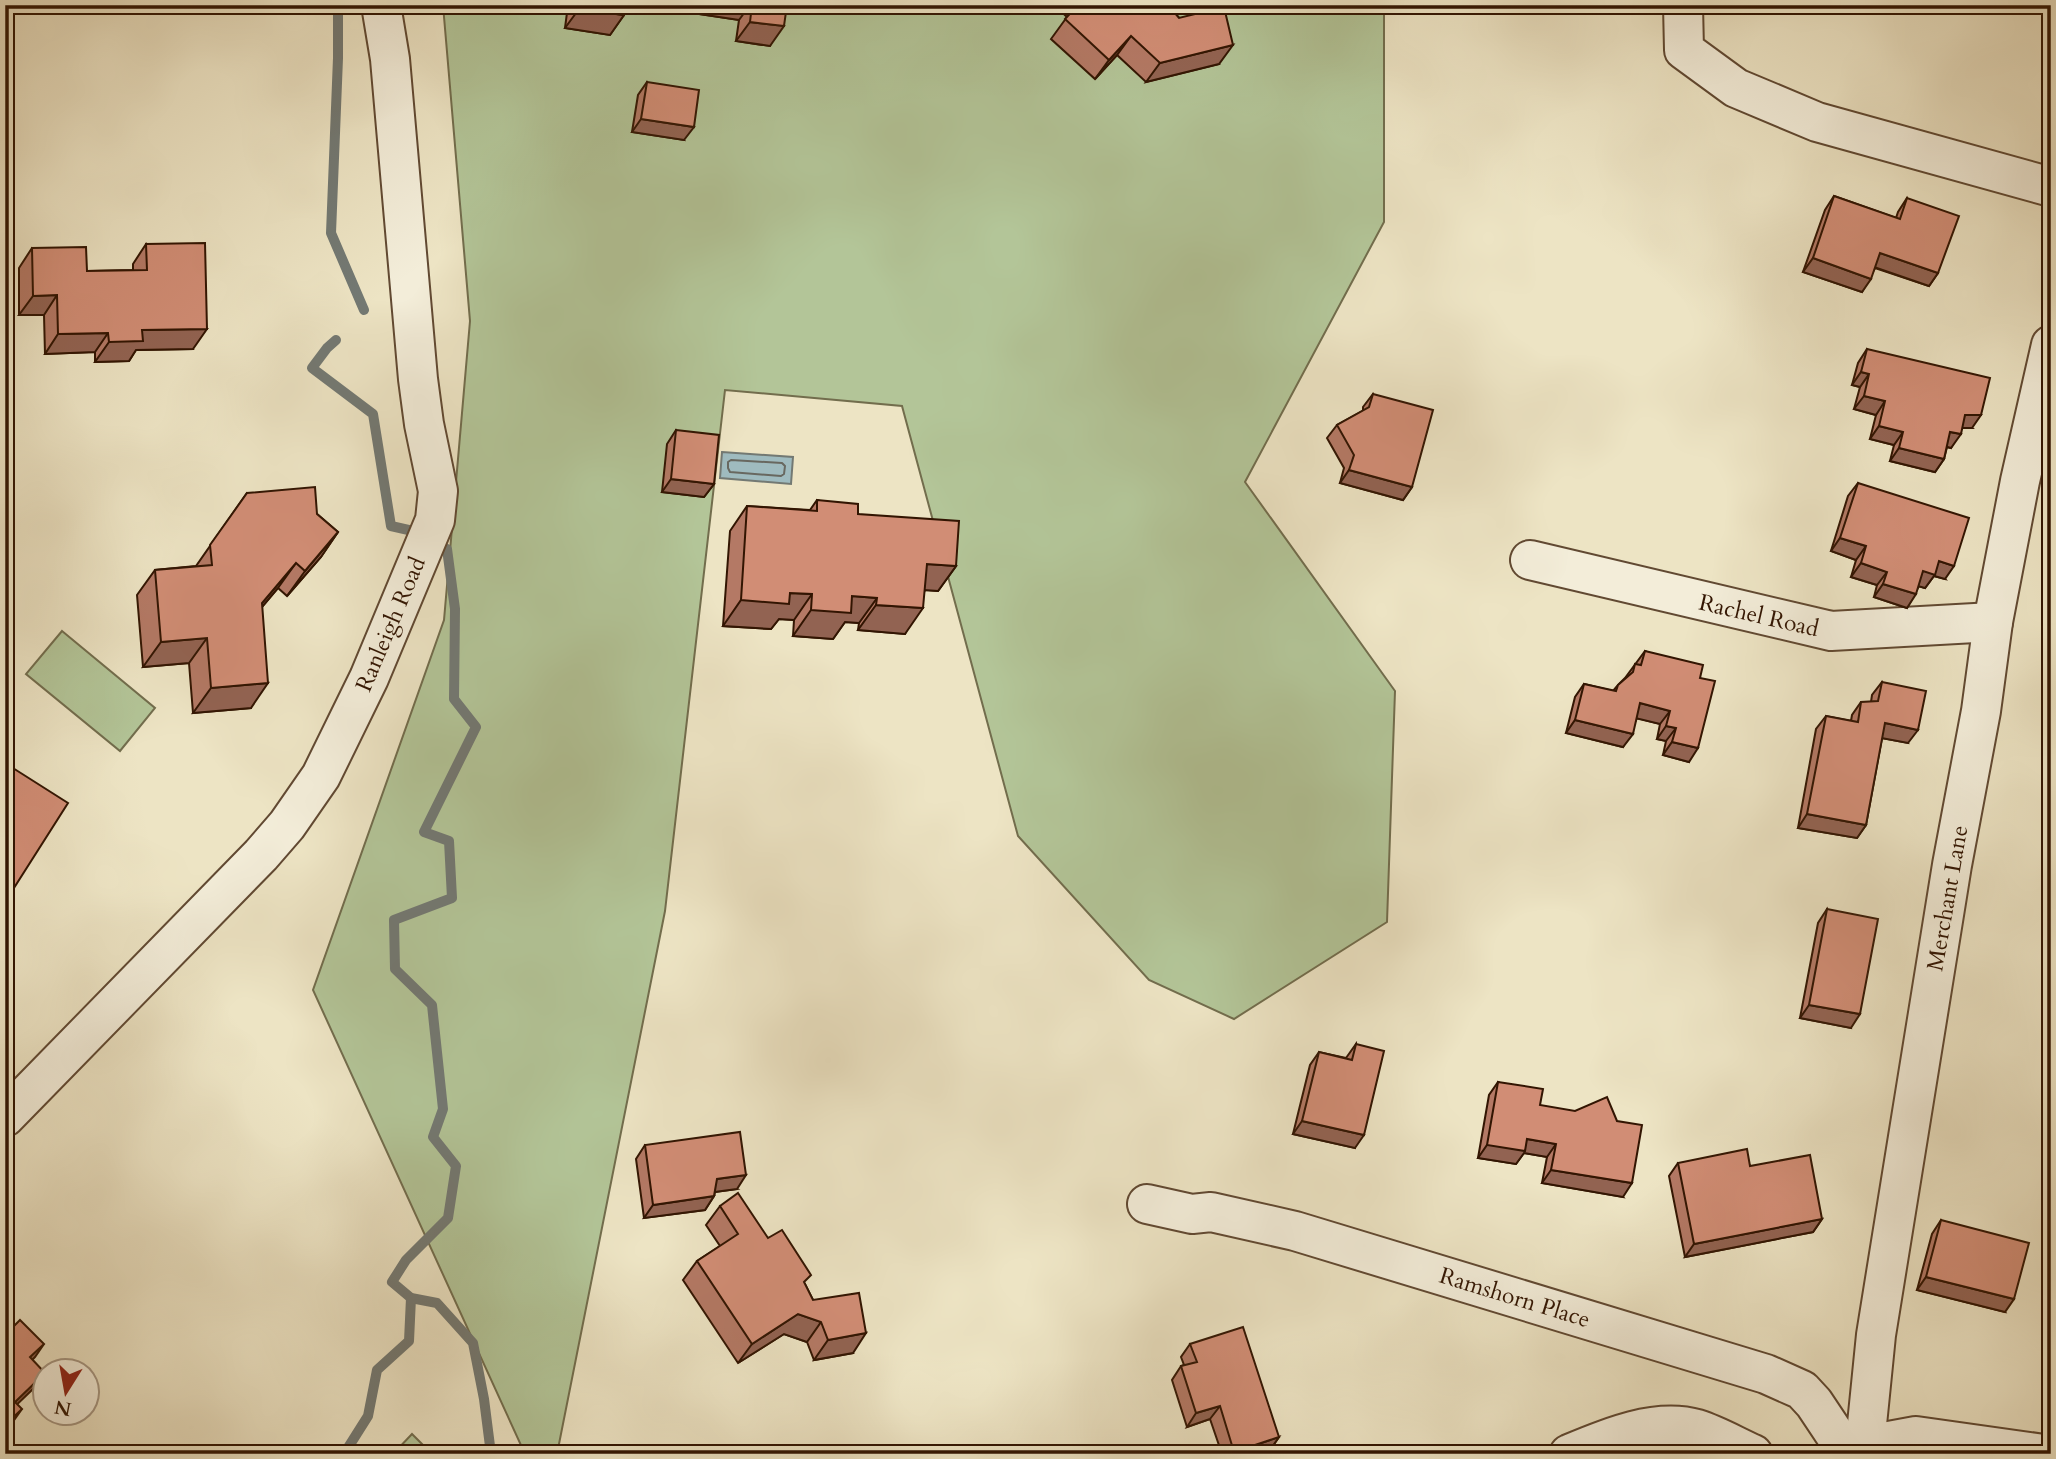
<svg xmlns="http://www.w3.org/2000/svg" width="2056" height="1459" viewBox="0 0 2056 1459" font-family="Cardo,serif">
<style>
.green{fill:#b3c598;stroke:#726d4d;stroke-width:2}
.water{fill:#9fbbbf;stroke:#737973;stroke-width:2}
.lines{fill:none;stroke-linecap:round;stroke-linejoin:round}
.shore{stroke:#686860;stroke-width:2}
.stream{stroke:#737973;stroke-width:10}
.minor-casing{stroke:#614932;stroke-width:42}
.minor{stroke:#f3edd9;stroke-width:38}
.wall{fill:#b47965;stroke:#321502;stroke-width:2}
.shaded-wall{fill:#926352;stroke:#321502;stroke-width:2}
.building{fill:#d18d75;stroke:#321502;stroke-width:2}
.labels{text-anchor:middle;stroke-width:7;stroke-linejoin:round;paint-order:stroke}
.street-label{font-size:23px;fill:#321502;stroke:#f3edd9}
</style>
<rect width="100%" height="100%" fill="#ede4c4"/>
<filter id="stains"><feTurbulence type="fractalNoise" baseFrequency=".00286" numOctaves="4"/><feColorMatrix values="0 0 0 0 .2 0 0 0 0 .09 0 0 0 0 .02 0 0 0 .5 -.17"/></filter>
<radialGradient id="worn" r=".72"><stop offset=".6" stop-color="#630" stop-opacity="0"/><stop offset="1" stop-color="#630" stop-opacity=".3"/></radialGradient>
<g class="green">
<polygon points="443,5 1384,5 1384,222 1245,482 1395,691 1387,922 1234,1019 1149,980 1018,836 902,406 725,390 665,911 557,1454 525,1454 313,990 444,620 470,321"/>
<polygon points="62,631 155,708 120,751 26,674"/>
<polygon points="412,1434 432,1454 393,1454"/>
</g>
<polygon class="water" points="722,452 793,457 791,484 720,478"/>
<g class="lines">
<polygon class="shore" points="731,460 782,463 785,466 784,474 781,476 730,472 728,468 728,462"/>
<g class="stream">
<polyline points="338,5 338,58 331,233 364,310"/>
<polyline points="336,340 327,348 312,368 373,414 391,526 413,531"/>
<polyline points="447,549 455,609 454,699 476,727 424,832 449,841 452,898 394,920 395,969 432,1005 443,1109 433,1137 456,1166 448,1218 406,1260 392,1282 411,1298 437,1303 473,1343 484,1399 491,1454"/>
<polyline points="344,1454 368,1416 377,1370 409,1341 411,1298"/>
</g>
<defs>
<g id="minor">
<polyline points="1683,5 1684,50 1736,88 1817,122 2051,187"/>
<polyline points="1530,560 1831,631 1993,622"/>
<polyline points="5,1117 261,855 287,825 321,776 369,678 435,520 438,491 424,424 418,379 390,59 381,5"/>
<polyline points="1147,1204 1192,1214 1211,1212 1295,1231 1766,1374 1802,1390 1814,1403 1848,1454"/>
<polyline points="1865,1453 1889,1441 1916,1436 2044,1454"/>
<path d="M1569 1454C1607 1438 1656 1417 1697 1429 1716 1435 1735 1446 1753 1454"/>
<polyline points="1864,1454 1876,1335 1952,865 1981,711 1993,622 2020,481 2051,345"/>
</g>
</defs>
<use href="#minor" class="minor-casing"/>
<use href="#minor" class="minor"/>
</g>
<g class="wall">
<polygon points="568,5 625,5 624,15 610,35 565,28"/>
<polygon points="639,5 787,5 770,46 736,41 739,20"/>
<polygon points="1054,5 1168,5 1219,64 1146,82 1117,55 1095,79 1051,39 1067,17"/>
<polygon points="647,82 684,140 632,132 638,95"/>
<polygon points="1834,196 1896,218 1898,212 1907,198 1938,273 1929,286 1875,268 1862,292 1803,272 1825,210"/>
<polygon points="146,244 193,349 136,350 129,361 95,362 95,352 45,354 44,315 19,315 19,268 32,248 87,271 133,270 133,264"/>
<polygon points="1867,349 1972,428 1962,428 1951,448 1947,447 1944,459 1935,472 1890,461 1894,445 1870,439 1876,415 1854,409 1860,387 1852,385 1858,363"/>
<polygon points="1373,394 1412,487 1403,500 1340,483 1344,468 1327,438 1337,425 1363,411 1363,407"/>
<polygon points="676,430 714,484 704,497 662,492 667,444"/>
<polygon points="1858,483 1945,579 1934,576 1925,588 1919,586 1907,608 1874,597 1877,585 1851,577 1856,560 1831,551 1848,496"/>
<polygon points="247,493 317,514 338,532 321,557 287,596 278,588 262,607 251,708 193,713 189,663 143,667 137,595 155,570 196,566"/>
<polygon points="817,500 858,514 956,566 938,591 925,590 905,634 858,630 859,623 845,622 833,639 793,636 794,620 779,619 771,629 723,626 730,531 747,506 810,510"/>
<polygon points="1645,651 1700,678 1689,762 1663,755 1666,741 1657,739 1660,724 1637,718 1623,747 1566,733 1575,697 1584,684 1613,691 1618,685 1625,678"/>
<polygon points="1882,682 1908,743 1882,738 1866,825 1857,838 1798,828 1816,729 1826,716 1851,721 1852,715 1861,702 1871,702 1872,695"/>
<polygon points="1827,909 1851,1028 1800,1018 1818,923"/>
<polygon points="1356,1044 1355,1148 1293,1134 1310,1065 1319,1052 1346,1058"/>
<polygon points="1498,1082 1540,1105 1623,1197 1542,1183 1547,1157 1524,1153 1516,1164 1478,1158 1489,1095"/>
<polygon points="645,1145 737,1189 715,1192 714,1196 705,1210 644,1218 636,1159"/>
<polygon points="1678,1163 1822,1219 1813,1232 1685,1257 1669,1176"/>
<polygon points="720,1206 768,1238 805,1284 813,1300 853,1353 814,1360 807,1342 784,1334 738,1363 683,1280 697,1261 720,1246 706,1225"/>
<polygon points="1941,1220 2005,1312 1917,1290 1932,1234"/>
<polygon points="1190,1344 1279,1437 1270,1450 1260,1454 1222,1454 1210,1419 1187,1427 1172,1380 1181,1366 1184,1365 1181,1357"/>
</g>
<g class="shaded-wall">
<polygon points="639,5 750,5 739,20"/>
<polygon points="579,9 624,15 610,35 565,28"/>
<polygon points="750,22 784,26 770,46 736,41"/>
<polygon points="1131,36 1117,55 1095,79 1109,60"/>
<polygon points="1233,45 1219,64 1146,82 1160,63"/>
<polygon points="641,119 694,127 684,140 632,132"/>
<polygon points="1880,253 1938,273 1929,286 1871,266"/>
<polygon points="1813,258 1871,279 1862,292 1803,272"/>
<polygon points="57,295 44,315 19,315 33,296"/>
<polygon points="207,329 193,349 136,350 129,361 95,362 109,342 142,330"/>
<polygon points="108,333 95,352 45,354 58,334"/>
<polygon points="1861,372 1869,374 1860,387 1852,385"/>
<polygon points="1864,396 1885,401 1876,415 1854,409"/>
<polygon points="1965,415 1981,415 1972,428 1956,428"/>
<polygon points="1879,426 1903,432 1894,445 1870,439"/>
<polygon points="1950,432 1961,434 1951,448 1941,445"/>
<polygon points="1899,448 1944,459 1935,472 1890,461"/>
<polygon points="1349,470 1412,487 1403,500 1340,483"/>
<polygon points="671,479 714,484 704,497 662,492"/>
<polygon points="338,532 321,557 287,596 305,571"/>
<polygon points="1840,538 1866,546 1856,560 1831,551"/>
<polygon points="1939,561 1954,566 1945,579 1934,576 1925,588 1914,585 1923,571"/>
<polygon points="296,563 278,588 244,628 262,603"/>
<polygon points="1861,563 1887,572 1877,585 1851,577"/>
<polygon points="927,564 956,566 938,591 909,589"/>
<polygon points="1883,584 1916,594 1907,608 1874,597"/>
<polygon points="790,593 812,594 794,620 779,619 771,629 723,626 741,600"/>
<polygon points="852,596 877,598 859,623 845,622 833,639 793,636 811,610"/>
<polygon points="876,605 923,608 905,634 858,630"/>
<polygon points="207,638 189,663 143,667 161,642"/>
<polygon points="268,683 251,708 193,713 211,688"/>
<polygon points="1640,703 1670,711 1660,724 1631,717"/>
<polygon points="1575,720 1633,734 1623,747 1566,733"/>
<polygon points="1885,723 1918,730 1908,743 1876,737"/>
<polygon points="1666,726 1676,728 1666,741 1657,739"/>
<polygon points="1672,742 1698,748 1689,762 1663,755"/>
<polygon points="1807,814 1866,825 1857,838 1798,828"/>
<polygon points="1809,1005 1860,1014 1851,1028 1800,1018"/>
<polygon points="1302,1121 1364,1135 1355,1148 1293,1134"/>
<polygon points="1527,1139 1556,1144 1547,1157 1524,1153 1516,1164 1478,1158 1487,1145"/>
<polygon points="1551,1170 1632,1183 1623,1197 1542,1183"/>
<polygon points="746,1175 737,1189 707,1193 717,1179"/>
<polygon points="714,1196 705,1210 644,1218 653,1205"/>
<polygon points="1822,1219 1813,1232 1685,1257 1694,1244"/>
<polygon points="1926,1277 2014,1299 2005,1312 1917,1290"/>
<polygon points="798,1314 821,1322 807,1342 784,1334 738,1363 752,1344"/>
<polygon points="866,1333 853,1353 814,1360 828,1340"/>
<polygon points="44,1344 35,1357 21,1371 30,1357"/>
<polygon points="45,1373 36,1386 6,1415 15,1402"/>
<polygon points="1220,1406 1210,1419 1187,1427 1196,1413"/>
<polygon points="22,1409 12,1423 5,1429 5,1425"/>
<polygon points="1279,1437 1270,1450 1260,1454 1233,1454 1234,1452"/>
</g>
<g class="building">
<polygon points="579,5 625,5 624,15 579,9"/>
<polygon points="752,5 787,5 784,26 750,22"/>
<polygon points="1078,5 1168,5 1179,18 1224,7 1233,45 1160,63 1131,36 1109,60 1065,19"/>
<polygon points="647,82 699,90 694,127 641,119"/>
<polygon points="1834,196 1900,219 1907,198 1959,216 1938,273 1880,253 1871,279 1813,258"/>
<polygon points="205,243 207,329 142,330 143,341 109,342 108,333 58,334 57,295 33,296 32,248 86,247 87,271 147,270 146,244"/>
<polygon points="1867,349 1990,378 1981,415 1965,415 1961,434 1950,432 1944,459 1899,448 1903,432 1879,426 1885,401 1864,396 1869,374 1861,372"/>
<polygon points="1373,394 1433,410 1412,487 1349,470 1354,455 1337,425 1369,407"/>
<polygon points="676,430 719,435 714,484 671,479"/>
<polygon points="1858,483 1969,518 1954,566 1939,561 1935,575 1923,571 1916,594 1883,584 1887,572 1861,563 1866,546 1840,538"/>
<polygon points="315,487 317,514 338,532 305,571 296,563 262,603 268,683 211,688 207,638 161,642 155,570 212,565 210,545 247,493"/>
<polygon points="817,500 858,504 858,514 959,521 956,566 927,564 923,608 876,605 877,598 852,596 851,613 811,610 812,594 790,593 789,604 741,600 747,506 817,511"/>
<polygon points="1645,651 1703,665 1700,678 1715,681 1698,748 1672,742 1676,728 1666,726 1670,711 1640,703 1633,734 1575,720 1584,684 1616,691 1618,685 1633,672 1635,664 1641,665"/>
<polygon points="1882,682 1926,691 1918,730 1885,723 1866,825 1807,814 1826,716 1858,722 1861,702 1878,701"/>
<polygon points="5,763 68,803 5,902"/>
<polygon points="1827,909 1878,919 1860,1014 1809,1005"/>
<polygon points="1356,1044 1384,1051 1364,1135 1302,1121 1319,1052 1352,1060"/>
<polygon points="1498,1082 1543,1089 1540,1105 1575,1111 1607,1097 1617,1121 1642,1125 1632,1183 1551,1170 1556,1144 1527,1139 1525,1151 1487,1145"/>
<polygon points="740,1132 746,1175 717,1179 714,1196 653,1205 645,1145"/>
<polygon points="1747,1149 1750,1166 1810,1155 1822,1219 1694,1244 1678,1163"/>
<polygon points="738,1193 768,1238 782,1230 811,1275 804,1282 813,1300 859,1293 866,1333 828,1340 821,1322 798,1314 752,1344 697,1261 738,1234 720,1206"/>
<polygon points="1941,1220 2029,1243 2014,1299 1926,1277"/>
<polygon points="20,1320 44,1344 30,1357 45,1373 15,1402 22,1409 5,1425 5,1332 7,1333"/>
<polygon points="1243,1327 1279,1437 1234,1452 1220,1406 1196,1413 1181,1366 1197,1362 1190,1344"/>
</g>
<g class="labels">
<g class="street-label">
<text transform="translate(1759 615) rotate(13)" y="8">Rachel Road</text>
<text transform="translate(390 624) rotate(-67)" y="8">Ranleigh Road</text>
<text transform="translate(1947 898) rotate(-80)" y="8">Merchant Lane</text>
<text transform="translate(1515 1297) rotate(17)" y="8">Ramshorn Place</text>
</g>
</g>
<rect width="2056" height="1459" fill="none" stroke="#ede4c4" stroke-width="28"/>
<rect x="7" y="7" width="2042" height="1445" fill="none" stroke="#321502" stroke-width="3.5"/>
<rect x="14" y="14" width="2028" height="1431" fill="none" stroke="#321502" stroke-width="2"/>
<g transform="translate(66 1392) rotate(191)"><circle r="33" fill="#f3edd9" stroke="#a69783" stroke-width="2"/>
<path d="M0-5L12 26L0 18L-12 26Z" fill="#8f2418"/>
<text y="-10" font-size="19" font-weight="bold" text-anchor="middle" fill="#321502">N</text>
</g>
<rect width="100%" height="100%" filter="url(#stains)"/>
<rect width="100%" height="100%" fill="url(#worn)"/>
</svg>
